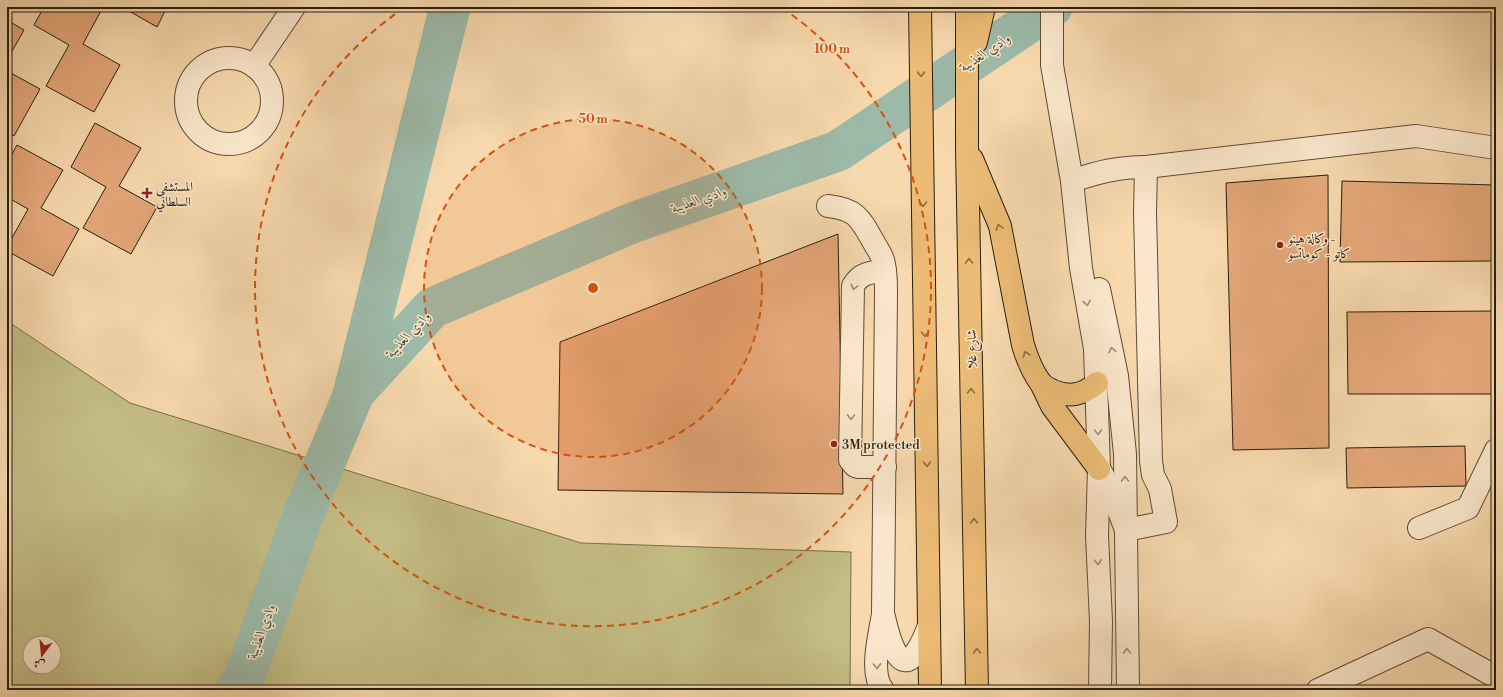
<svg xmlns="http://www.w3.org/2000/svg" width="1503" height="697" viewBox="0 0 1503 697" font-family="'Libre Bodoni',Amiri,serif">
<style>
.green{fill:#c4bd85;stroke:#766e4b;fill-rule:evenodd}
.lines{fill:none;stroke-linecap:round;stroke-linejoin:round}
.river{stroke:#9dbaa9;stroke-width:41}
.building{fill:#e4a779;stroke:#271e11}
.minor-casing{stroke:#5b4d38;stroke-width:24}
.major-casing{stroke:#271e11;stroke-width:24}
.minor{stroke:#fae6ca;stroke-width:22}
.major{stroke:#ecbc76;stroke-width:22}
.oneway{stroke:#8a6d44}
.oneway2{stroke:#9b8c77}
.ring{fill:none;stroke:#d5530c;stroke-width:2;stroke-dasharray:7 5}
.poi-dot{fill:#8f2418;stroke:#fae6ca;stroke-width:1.5}
.labels{text-anchor:middle;stroke-width:3;stroke-linejoin:round;paint-order:stroke}
.poi-label{font-size:13px;fill:#271e11;stroke:#fae6ca;text-anchor:start}
.street-label{font-size:13px;fill:#271e11;stroke:#fae6ca}
.water-label{font-size:14px;font-style:italic;fill:#4a4d3f;stroke:#fae6ca}
.centre{fill:#d5530c;stroke:#fae6ca;stroke-width:2}
.ring-label{font-size:12px;text-anchor:middle;font-weight:bold;fill:#d5530c;stroke:#fae6ca;stroke-width:3;stroke-linejoin:round;paint-order:stroke}
</style>
<rect width="100%" height="100%" fill="#f7d9ad"/>
<filter id="stains"><feTurbulence type="fractalNoise" baseFrequency=".005" numOctaves="4"/><feColorMatrix values="0 0 0 0 .2 0 0 0 0 .09 0 0 0 0 .02 0 0 0 .5 -.17"/></filter>
<radialGradient id="worn" r=".72"><stop offset=".6" stop-color="#630" stop-opacity="0"/><stop offset="1" stop-color="#630" stop-opacity=".3"/></radialGradient>
<path class="green" d="M7 321 130 403 581 543 851 552 850 690H7ZM30 643H54V667H30Z"/>
<g class="lines">
<g class="river">
<polyline points="354,391 450,7"/>
<polyline points="236,690 245,675 302,518 354,393 432,308 632,223 838,151 1052,7"/>
</g>
</g>
<g class="building">
<polygon points="44,7 103,7 83,44 120,65 94,112 46,86 69,45 34,25"/>
<polygon points="122,7 167,7 157,27"/>
<polygon points="7,20 24,30 7,60"/>
<polygon points="7,71 40,89 14,136 7,132"/>
<polygon points="95,123 141,148 119,186 157,207 131,254 83,228 106,187 71,167"/>
<polygon points="17,145 63,170 41,208 79,229 53,276 7,251 7,247 28,209 7,197 7,163"/>
<polygon points="1328,175 1329,448 1233,450 1226,183"/>
<polygon points="1342,181 1496,185 1496,261 1340,262"/>
<polygon points="838,234 843,494 558,490 560,342"/>
<polygon points="1496,311 1496,394 1348,394 1347,312"/>
<polygon points="1465,446 1466,486 1347,488 1346,448"/>
</g>
<g class="lines">
<defs>
<g id="minor">
<polyline points="1052,7 1052,65 1072,181 1081,268 1095,349 1099,469 1097,536 1101,621 1100,690"/>
<circle cx="229" cy="101" r="43"/>
<polyline points="254,66 294,7"/>
<polyline points="1146,167 1416,136 1496,148"/>
<path d="M1072 181C1098 172 1118 167 1146 167L1145 213 1151 461 1153 475 1160 489 1166 522 1126 530 1111 490 1100 470"/>
<path d="M828 206C856 209 860 218 873 241 876 247 881 253 883 260 886 270 886 281 886 291L883 614C880 633 869 674 883 690"/>
<polyline points="1099,289 1117,376 1125,454 1128,690"/>
<path d="M885 467H859L855 466 850 460 853 286C860 273 871 272 885 271"/>
<polyline points="1419,528 1468,508 1496,450"/>
<path d="M884 617C887 630 898 681 917 651 922 643 926 634 929 625"/>
<polyline points="1318,690 1428,639 1496,677"/>
</g>
<g id="major">
<polyline points="920,7 930,690"/>
<polyline points="967,7 967,148 977,690"/>
<polyline points="976,42 984,7"/>
<path d="M972 159 1000 226 1023 345C1027 358 1032 371 1040 382 1043 386 1049 389 1053 391 1070 398 1083 395 1097 383"/>
<polyline points="1041,383 1052,406 1099,469"/>
</g>
</defs>
<use href="#minor" class="minor-casing"/>
<use href="#major" class="major-casing"/>
<use href="#minor" class="minor"/>
<use href="#major" class="major"/>
</g>
<defs><path id="oneway-chevron" d="M-2-3.5L2.5 0L-2 3.5" fill="none" stroke-width="1.6" stroke-linecap="round" stroke-linejoin="round"/></defs>
<g class="oneway">
<use href="#oneway-chevron" transform="translate(921 74) rotate(89)"/>
<use href="#oneway-chevron" transform="translate(923 204) rotate(89)"/>
<use href="#oneway-chevron" transform="translate(999 227) rotate(-107)"/>
<use href="#oneway-chevron" transform="translate(969 261) rotate(-91)"/>
<use href="#oneway-chevron" transform="translate(925 334) rotate(89)"/>
<use href="#oneway-chevron" transform="translate(1026 354) rotate(-108)"/>
<use href="#oneway-chevron" transform="translate(971 391) rotate(-91)"/>
<use href="#oneway-chevron" transform="translate(927 464) rotate(89)"/>
<use href="#oneway-chevron" transform="translate(974 521) rotate(-91)"/>
<use href="#oneway-chevron" transform="translate(977 651) rotate(-91)"/>
</g>
<g class="oneway2">
<use href="#oneway-chevron" transform="translate(854 287) rotate(105)"/>
<use href="#oneway-chevron" transform="translate(1087 303) rotate(80)"/>
<use href="#oneway-chevron" transform="translate(1112 350) rotate(-101)"/>
<use href="#oneway-chevron" transform="translate(851 417) rotate(91)"/>
<use href="#oneway-chevron" transform="translate(1098 432) rotate(89)"/>
<use href="#oneway-chevron" transform="translate(1125 479) rotate(-91)"/>
<use href="#oneway-chevron" transform="translate(1098 562) rotate(87)"/>
<use href="#oneway-chevron" transform="translate(1127 651) rotate(-91)"/>
<use href="#oneway-chevron" transform="translate(877 666) rotate(89)"/>
</g>
<circle cx="593" cy="288" r="169" fill="#d5530c" fill-opacity=".12"/>
<g class="ring">
<circle cx="593" cy="288" r="169"/>
<path d="M782 8A338 338 0 1 1 404 8"/>
</g>
<g class="poi-dot">
<path d="M145 187h4v4h4v4h-4v4h-4v-4h-4v-4h4z"/>
<circle cx="1280" cy="245" r="4"/>
<circle cx="834" cy="444" r="4"/>
</g>
<g class="labels">
<g class="poi-label">
<text x="156" y="191">المستشفى<tspan x="156" dy="15">السلطاني</tspan></text>
<text x="1288" y="243">وكالة هينو -<tspan x="1288" dy="15">كاتو - كوماتسو</tspan></text>
<text x="842" y="449">3M protected</text>
</g>
<g class="street-label">
<text transform="translate(971 349) rotate(-91)" y="5">شارع غلا</text>
</g>
<g class="water-label">
<text transform="translate(985 52) rotate(-34)" y="5">وادي العذيبة</text>
<text transform="translate(699 199) rotate(-19)" y="5">وادي العذيبة</text>
<text transform="translate(408 334) rotate(-47)" y="5">وادي العذيبة</text>
<text transform="translate(261 631) rotate(-70)" y="5">وادي العذيبة</text>
</g>
</g>
<circle cx="593" cy="288" r="6" class="centre"/>
<g class="ring-label">
<text x="832" y="53">100 m</text>
<text x="593" y="123">50 m</text>
</g>
<rect width="1503" height="697" fill="none" stroke="#f7d9ad" stroke-width="24"/>
<rect x="8" y="8" width="1487" height="681" fill="none" stroke="#271e11" stroke-width="2"/>
<rect x="12" y="12" width="1479" height="673" fill="none" stroke="#271e11"/>
<g transform="translate(42 655) rotate(196)"><circle r="19" fill="#fae6ca" stroke="#a69680"/>
<path d="M0-3L7 15L0 10L-7 15Z" fill="#8f2418"/>
<text y="-6" font-size="11" font-weight="bold" text-anchor="middle" fill="#271e11">ش</text>
</g>
<rect width="100%" height="100%" filter="url(#stains)"/>
<rect width="100%" height="100%" fill="url(#worn)"/>
</svg>
